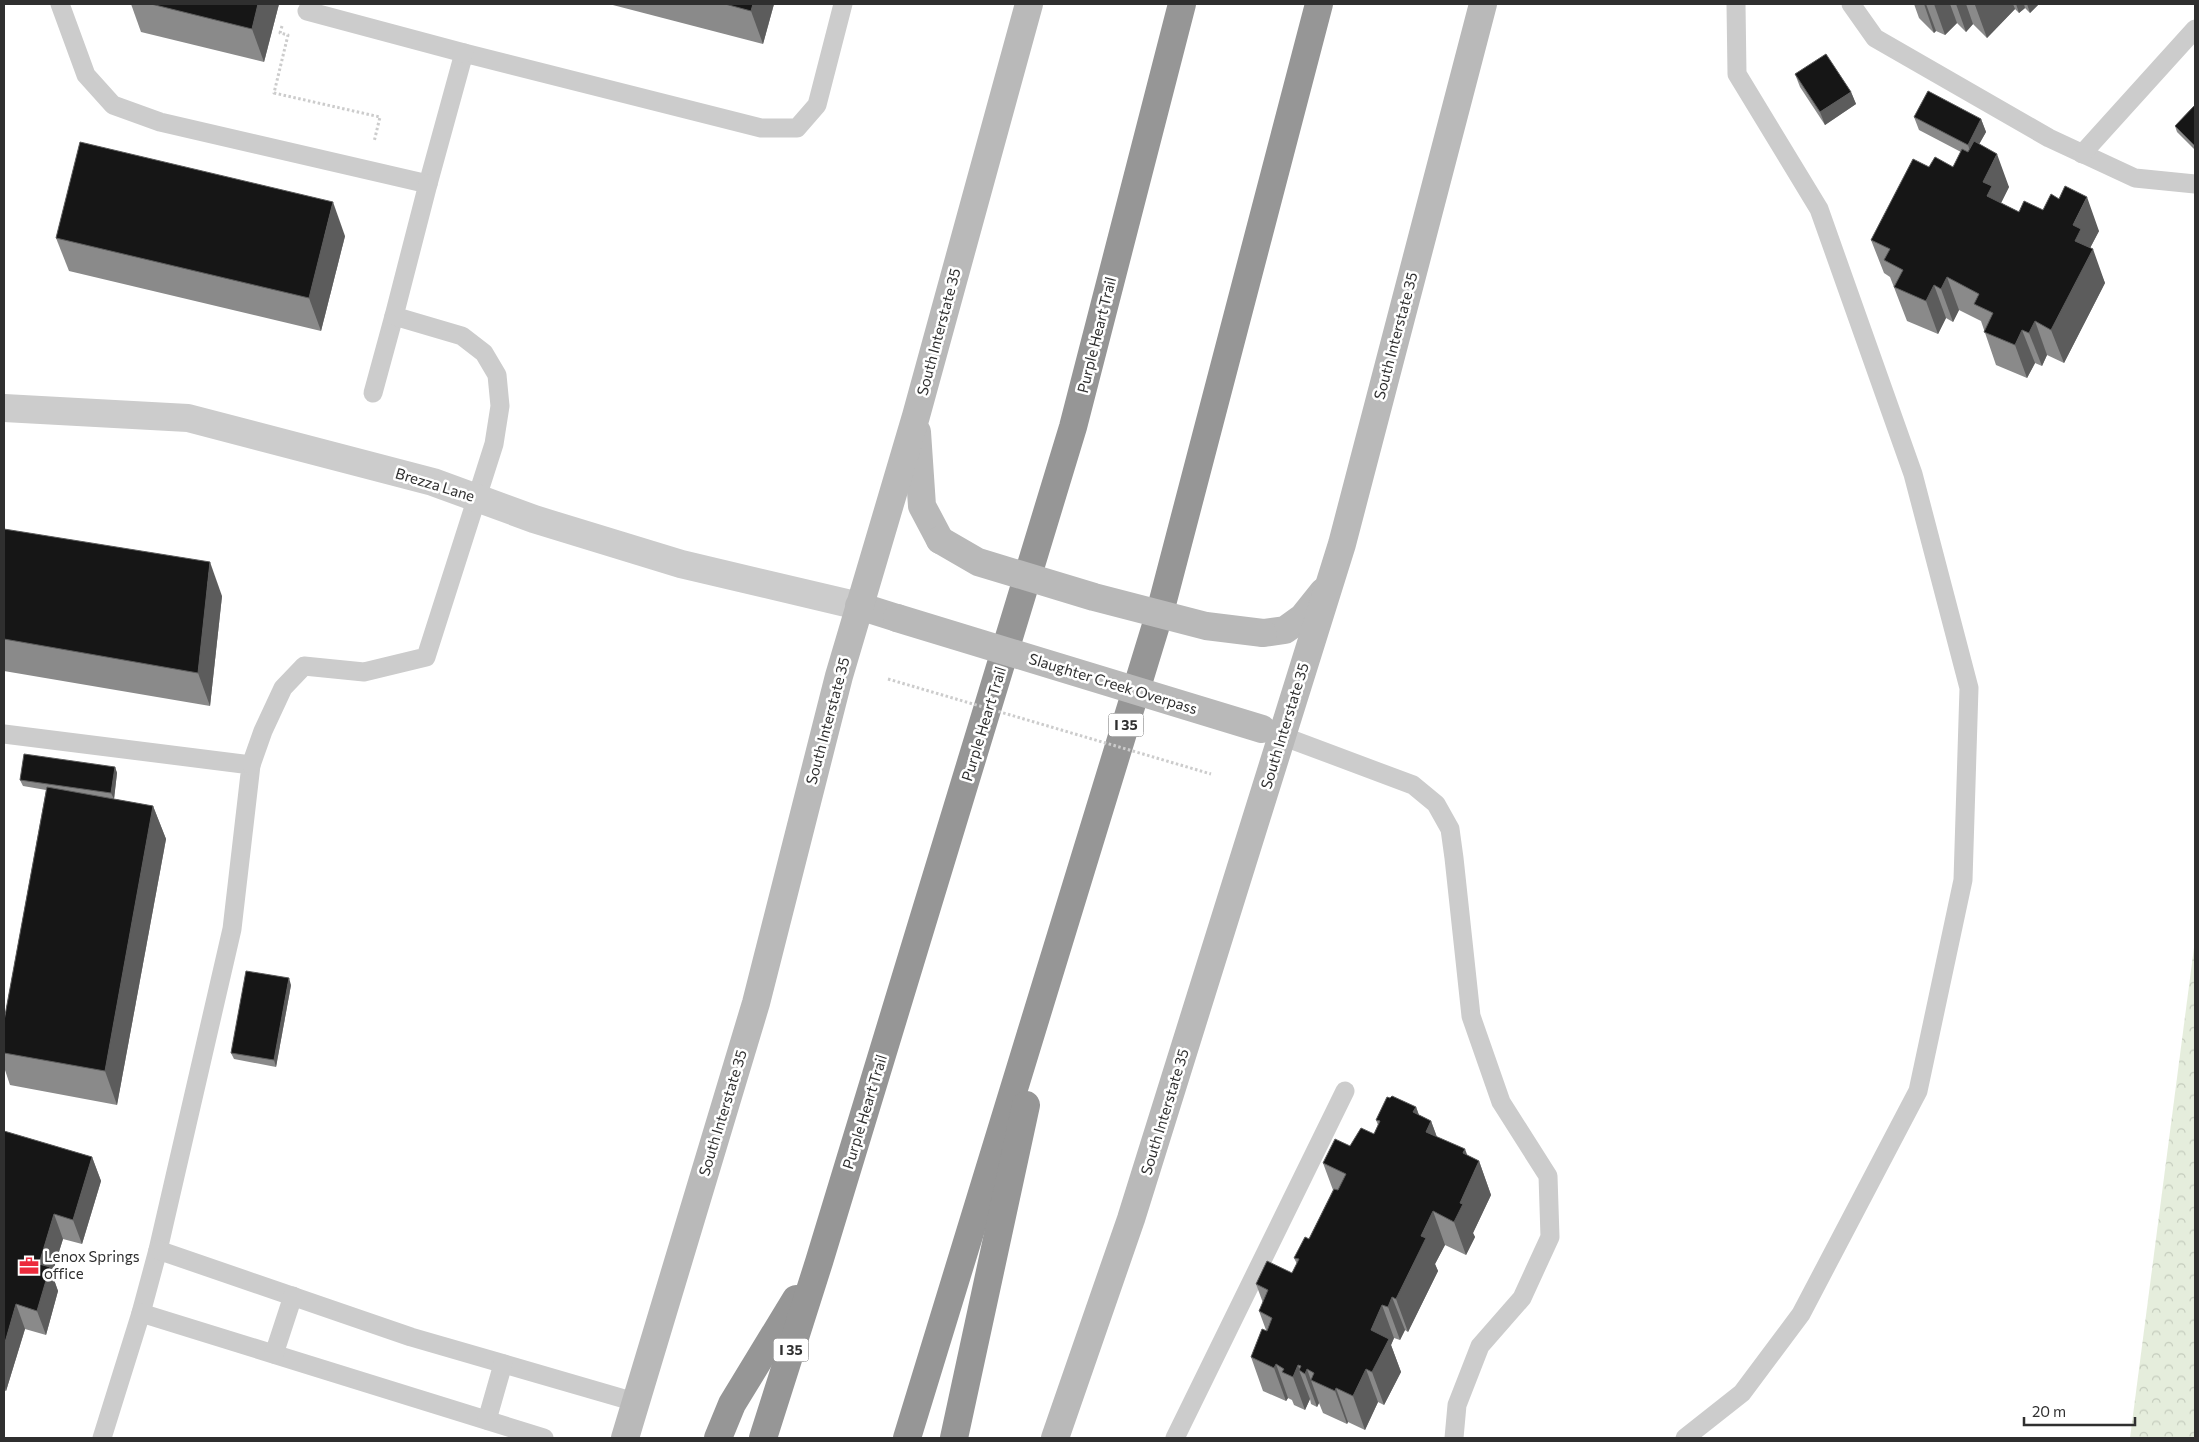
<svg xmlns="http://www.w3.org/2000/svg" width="2199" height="1442" viewBox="0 0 2199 1442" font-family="Commissioner,sans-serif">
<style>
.forest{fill:url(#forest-crowns)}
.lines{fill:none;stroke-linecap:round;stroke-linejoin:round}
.path{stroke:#ccc;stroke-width:3;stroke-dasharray:2.5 2.5;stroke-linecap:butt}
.lane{stroke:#ccc;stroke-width:19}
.street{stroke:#ccc;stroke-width:28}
.secondary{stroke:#b9b9b9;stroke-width:28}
.highway{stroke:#969696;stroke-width:28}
.path-bridge{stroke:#ccc;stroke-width:3;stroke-dasharray:2.5 2.5;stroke-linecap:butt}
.secondary-bridge{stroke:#b9b9b9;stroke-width:28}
.wall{fill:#8a8a8a}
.shaded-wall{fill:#5c5c5c}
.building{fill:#161616;stroke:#5c5c5c}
.labels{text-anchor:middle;stroke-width:5;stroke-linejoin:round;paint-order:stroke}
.shield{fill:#fff;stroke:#6d6d6d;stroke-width:1}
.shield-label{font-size:14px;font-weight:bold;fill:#2f2f2f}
.street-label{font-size:15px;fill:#2f2f2f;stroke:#fff}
.poi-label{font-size:15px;fill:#2f2f2f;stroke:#fff;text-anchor:start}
</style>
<defs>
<pattern id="forest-crowns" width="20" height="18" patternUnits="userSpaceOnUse" patternTransform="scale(1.25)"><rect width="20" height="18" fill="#e5eddc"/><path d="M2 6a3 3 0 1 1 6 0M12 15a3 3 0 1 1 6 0" fill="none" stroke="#c5ccbd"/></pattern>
</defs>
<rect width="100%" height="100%" fill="#fff"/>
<polygon class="forest" points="2195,940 2195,1438 2130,1438"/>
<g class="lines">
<polyline class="path" points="282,26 280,33 288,35 274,93 380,117 374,142"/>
<g class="lane">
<polyline points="60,4 86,75 113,105 160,122 428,184 464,53 761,128 797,128 817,105 843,4"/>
<polyline points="1851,4 1875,38 2049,138 2135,178 2195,184"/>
<polyline points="307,11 464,53"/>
<polyline points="2082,154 2195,29"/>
<polyline points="373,393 394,316"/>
<polyline points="4,734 251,765 232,929 158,1250 141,1313 102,1438"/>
<polyline points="1282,736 1413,785 1436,804 1450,829 1454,858 1471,1016 1501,1102 1548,1176 1550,1237 1522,1298 1480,1346 1457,1405 1454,1438"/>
<polyline points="251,765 263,731 283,688 304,666 364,672 426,657 494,444 500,406 497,375 484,353 462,336 394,316 428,184"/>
<polyline points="158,1250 411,1337 635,1402"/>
<polyline points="141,1313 544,1438"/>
<polyline points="274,1354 293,1296"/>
<polyline points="487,1420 503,1364"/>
<polyline points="1175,1438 1345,1091"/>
<polyline points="1685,1438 1742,1393 1801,1314 1918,1091 1963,880 1969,688 1913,474 1819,209 1737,74 1736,4"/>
</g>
<polyline class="street" points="4,408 188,418 433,482 534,519 681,564 859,606"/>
<g class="secondary">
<polyline points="917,432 922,506 940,540"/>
<polyline points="859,606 897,618"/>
<polyline points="1263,633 1285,630 1303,617 1323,592"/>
<polyline points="625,1438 756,1003 839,676 916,416 1029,4"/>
<polyline points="1055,1438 1131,1219 1342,544 1483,4"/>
</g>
<g class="highway">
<polyline points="718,1438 732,1404 796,1299"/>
<polyline points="763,1438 819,1262 1073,427 1182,4"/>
<polyline points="907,1438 1160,612 1319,4"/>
<polyline points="954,1438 1026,1105"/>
</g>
<polyline class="path-bridge" points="888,679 1211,774"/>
<g class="secondary-bridge">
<polyline points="940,540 978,562 1094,597 1206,626 1263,633"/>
<polyline points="897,618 1262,729"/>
</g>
</g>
<g class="wall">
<polygon points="131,4 279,4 264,62 141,32"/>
<polygon points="609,4 774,4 763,44"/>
<polygon points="1914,4 2039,4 2030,13 2025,8 2019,13 2015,9 1987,38 1973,24 1966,32 1957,23 1945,35 1936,31 1934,33 1919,18"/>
<polygon points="1795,74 1851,92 1856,104 1825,125 1800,87"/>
<polygon points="2195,105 2195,150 2177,132 2175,126"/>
<polygon points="1914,117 1981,119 1986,132 1979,144 2009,187 2001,203 2019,212 2043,210 2099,231 2090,248 2105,283 2064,363 2047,355 2042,366 2035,363 2027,378 1996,365 1981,321 1959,310 1953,322 1946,318 1938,334 1907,321 1890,277 1884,273 1871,240 1929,167 1953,167 1961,152 1919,130"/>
<polygon points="345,236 321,331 69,271 56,238"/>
<polygon points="4,529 222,596 210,706 4,671"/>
<polygon points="115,767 117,773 114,799 153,806 166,839 117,1105 10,1085 4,1067 4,1021 46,790 23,786 20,780"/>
<polygon points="291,985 276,1067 234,1059 231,1053"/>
<polygon points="1416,1107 1419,1115 1431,1121 1437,1137 1467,1156 1479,1161 1491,1195 1473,1233 1475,1237 1466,1255 1445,1245 1435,1264 1438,1271 1408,1332 1405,1330 1400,1340 1394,1338 1391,1345 1401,1372 1384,1405 1378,1402 1365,1430 1348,1422 1347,1424 1323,1413 1319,1403 1317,1407 1311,1404 1310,1399 1305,1410 1294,1405 1292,1400 1288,1398 1286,1401 1263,1391 1251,1357 1266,1330 1259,1311 1263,1303 1256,1284 1292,1273 1297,1264 1294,1258 1309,1239 1333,1190 1323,1163 1350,1146 1374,1134 1378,1125 1376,1120"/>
<polygon points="4,1131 92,1157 101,1181 82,1244 63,1239 52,1274 58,1291 46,1335 25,1329 6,1391 4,1390"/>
</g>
<g class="shaded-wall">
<polygon points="258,4 279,4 264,62 252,29"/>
<polygon points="753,4 774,4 763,44 751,11"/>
<polygon points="1924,4 1926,4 1936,31 1934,33"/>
<polygon points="1934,4 1950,4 1957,23 1945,35"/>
<polygon points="1956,4 1966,4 1973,24 1966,32"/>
<polygon points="1976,4 2013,4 2015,9 1987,38 1975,5"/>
<polygon points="2016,4 2024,4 2025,8 2019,13"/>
<polygon points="2027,4 2039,4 2030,13"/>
<polygon points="1851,92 1856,104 1825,125 1820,112"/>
<polygon points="1981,119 1986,132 1972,157 1968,145"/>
<polygon points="1997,154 2009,187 1999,207 1999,229 1983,182"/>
<polygon points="2087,197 2099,231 2089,250 2093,249 2105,283 2064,363 2051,330 2075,241 2073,225"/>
<polygon points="333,202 345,236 321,331 309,298"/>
<polygon points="1947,277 1959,310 1953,322 1941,289"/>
<polygon points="1934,285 1946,318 1938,334 1926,301"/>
<polygon points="2035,321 2047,355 2042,366 2029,333"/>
<polygon points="2022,330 2035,363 2027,378 2015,345"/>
<polygon points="210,562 222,596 210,706 198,673"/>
<polygon points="115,767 117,773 114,799 111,793"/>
<polygon points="153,806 166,839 117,1105 105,1071"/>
<polygon points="289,978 291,985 276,1067 274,1060"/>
<polygon points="1416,1107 1428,1141 1413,1112"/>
<polygon points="1431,1121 1443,1154 1426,1132"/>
<polygon points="1465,1149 1474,1173 1479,1161 1491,1195 1473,1233 1475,1237 1466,1255 1454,1222 1460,1203 1463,1153"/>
<polygon points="92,1157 101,1181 82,1244 73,1220"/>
<polygon points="1433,1211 1445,1245 1435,1264 1438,1271 1408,1332 1396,1299 1421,1236"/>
<polygon points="54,1214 63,1239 52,1274 58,1291 46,1335 37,1311 39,1264"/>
<polygon points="1392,1297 1405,1330 1400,1340 1388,1307"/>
<polygon points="16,1304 25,1329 6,1391 4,1383 4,1346"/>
<polygon points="1382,1305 1394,1338 1391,1345 1401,1372 1384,1405 1372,1372 1371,1330"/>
<polygon points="1276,1364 1288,1398 1286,1401 1274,1368"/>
<polygon points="1298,1365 1300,1371 1299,1370 1310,1399 1305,1410 1293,1377"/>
<polygon points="1307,1369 1319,1403 1317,1407 1305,1374"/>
<polygon points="1366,1369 1378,1402 1365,1430 1353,1396"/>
<polygon points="1336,1388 1348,1422 1347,1424 1335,1391"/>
</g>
<g class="building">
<polygon points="151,4 258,4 252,29"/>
<polygon points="725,4 753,4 751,11"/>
<polygon points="1826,54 1851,92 1820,112 1795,74"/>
<polygon points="1928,91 1981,119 1968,145 1914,117"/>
<polygon points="2195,105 2195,146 2175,126"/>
<polygon points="1974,141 1997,154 1983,182 1992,186 1987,196 2019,212 2024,201 2043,210 2051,194 2059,199 2065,186 2087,197 2073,225 2081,229 2075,241 2093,249 2051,330 2035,321 2029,333 2022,330 2015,345 1984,332 1993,313 1974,304 1979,294 1947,277 1941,289 1934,285 1926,301 1894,287 1903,270 1884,260 1890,249 1871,240 1913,159 1929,167 1935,157 1953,167 1962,149 1968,152"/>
<polygon points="80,142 333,202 309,298 56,238"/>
<polygon points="4,529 210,562 198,673 4,639"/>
<polygon points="24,754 115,767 111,793 20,780"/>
<polygon points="47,787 153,806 105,1071 4,1053 4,1021"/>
<polygon points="246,971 289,978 274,1060 231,1053"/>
<polygon points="1392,1096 1416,1107 1413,1112 1431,1121 1426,1132 1465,1149 1463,1153 1479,1161 1460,1203 1463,1204 1454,1222 1433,1211 1421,1236 1426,1238 1396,1299 1392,1297 1388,1307 1382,1305 1371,1330 1389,1339 1372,1372 1366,1369 1353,1396 1336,1388 1335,1391 1311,1380 1314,1373 1307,1369 1305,1374 1299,1370 1301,1366 1298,1365 1293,1377 1282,1372 1284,1369 1276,1364 1274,1368 1251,1357 1262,1329 1267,1331 1272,1318 1259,1311 1268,1290 1256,1284 1267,1261 1292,1273 1299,1259 1294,1258 1305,1237 1309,1239 1334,1189 1338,1190 1346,1174 1323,1163 1335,1139 1350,1146 1361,1128 1374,1134 1380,1121 1376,1120 1387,1097 1390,1098"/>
<polygon points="4,1131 92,1157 73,1220 54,1214 39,1264 50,1267 37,1311 16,1304 4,1346"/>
</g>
<defs>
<symbol id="office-bare" viewBox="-9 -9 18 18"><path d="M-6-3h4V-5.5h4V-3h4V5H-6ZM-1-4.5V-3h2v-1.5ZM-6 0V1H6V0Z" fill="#ec2b3c" stroke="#fff" stroke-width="2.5" paint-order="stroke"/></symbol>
</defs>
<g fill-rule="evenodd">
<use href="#office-bare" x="15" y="1252" width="28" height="28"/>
</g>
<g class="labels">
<g class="shield">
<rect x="1108.5" y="713.5" width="35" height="23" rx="4"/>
<rect x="773.5" y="1338.5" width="35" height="23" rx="4"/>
</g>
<g class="shield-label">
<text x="1126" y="730">I 35</text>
<text x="791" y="1355">I 35</text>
</g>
<g class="street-label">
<text transform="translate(939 332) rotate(-75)" y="5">South Interstate 35</text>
<text transform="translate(1097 335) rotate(-76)" y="5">Purple Heart Trail</text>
<text transform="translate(1396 336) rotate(-75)" y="5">South Interstate 35</text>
<text transform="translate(435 485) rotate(17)" y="5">Brezza Lane</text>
<text transform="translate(1113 684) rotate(17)" y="5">Slaughter Creek Overpass</text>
<text transform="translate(828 721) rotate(-75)" y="5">South Interstate 35</text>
<text transform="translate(984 724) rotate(-73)" y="5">Purple Heart Trail</text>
<text transform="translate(1285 726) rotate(-73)" y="5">South Interstate 35</text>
<text transform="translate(865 1112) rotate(-73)" y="5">Purple Heart Trail</text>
<text transform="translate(1165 1112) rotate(-73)" y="5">South Interstate 35</text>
<text transform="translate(723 1113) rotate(-73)" y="5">South Interstate 35</text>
</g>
<g class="poi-label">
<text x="44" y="1262">Lenox Springs<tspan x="44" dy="17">office</tspan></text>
</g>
</g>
<rect width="2199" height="1442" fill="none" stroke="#2f2f2f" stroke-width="10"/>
<path d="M2024 1417v8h111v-8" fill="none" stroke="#2f2f2f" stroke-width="2.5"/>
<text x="2032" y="1417" font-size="15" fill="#2f2f2f" stroke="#ffffff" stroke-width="4" paint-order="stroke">20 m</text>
</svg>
